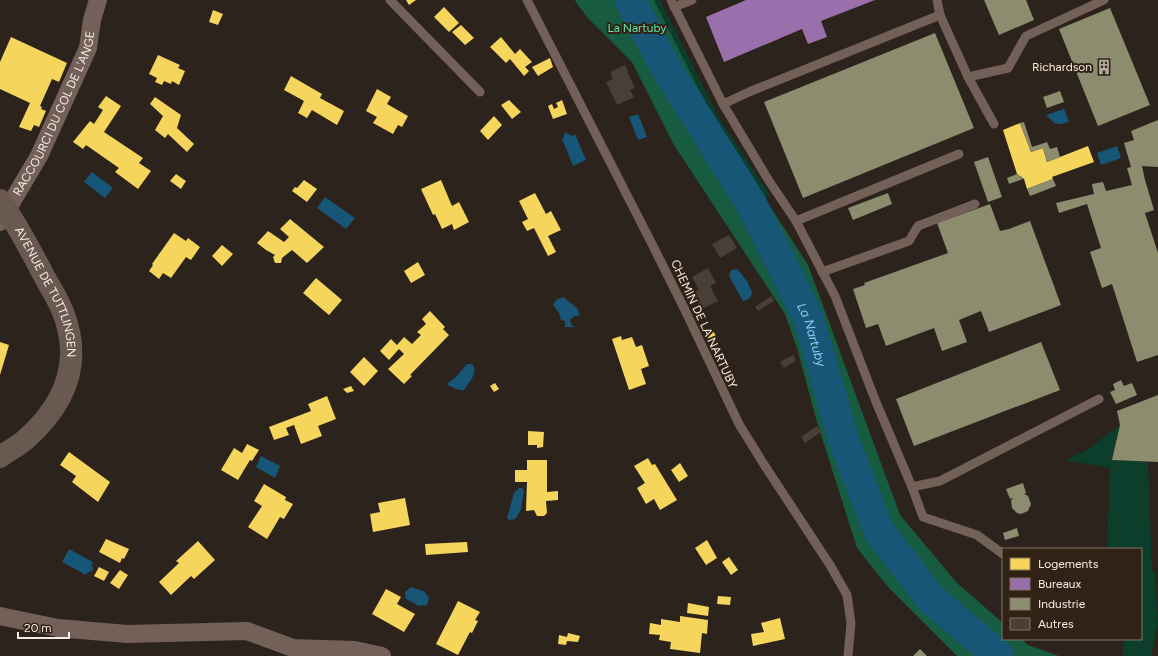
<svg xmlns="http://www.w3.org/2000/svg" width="1158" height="656" viewBox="0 0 1158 656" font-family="Figtree,sans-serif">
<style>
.green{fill:#0c3e2b}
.forest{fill:#175c41}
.water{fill:#185677}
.homes{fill:#f6d55c}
.offices{fill:#9970ab}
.industry{fill:#8c8c6e}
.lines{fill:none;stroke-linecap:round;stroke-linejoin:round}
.river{stroke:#185677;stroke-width:31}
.building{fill:#4a3f37}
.lane{stroke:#726059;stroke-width:9}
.street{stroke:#726059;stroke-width:18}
.secondary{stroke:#6a5951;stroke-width:22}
.labels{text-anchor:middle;stroke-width:4;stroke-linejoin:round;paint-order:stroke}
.park-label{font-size:12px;fill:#5fe4ad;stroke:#312216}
.poi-label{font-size:12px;fill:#f7ece4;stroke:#312216;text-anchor:end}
.street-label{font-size:12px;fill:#f7ece4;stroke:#312216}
.water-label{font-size:13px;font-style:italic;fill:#8ecbf4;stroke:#312216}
</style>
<rect width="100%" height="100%" fill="#2b231c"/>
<g class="green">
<polygon points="654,0 660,0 719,118 770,195 765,197 712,116"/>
<polygon points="1120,425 1112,460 1148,462 1152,571 1155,572 1158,624 1151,656 1123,656 1124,639 1141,639 1141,549 1107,549 1110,468 1065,460 1085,451"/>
</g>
<polygon class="forest" points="576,0 654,0 713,118 808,265 900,515 957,583 1003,623 1003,639 1021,639 1028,645 1059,656 957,656 888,587 857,548 817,422 797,348 785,314 674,145 632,62 587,17 575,1"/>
<g class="water">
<path d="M1064 109 1069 121C1057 127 1055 124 1046 115Z"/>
<polygon points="638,114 647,137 638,140 629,117"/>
<polygon points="567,133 572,136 575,134 586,160 573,166 562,139 564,138 564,134"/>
<polygon points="1117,146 1121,158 1101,165 1097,153"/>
<polygon points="92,172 113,188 105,198 84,182"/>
<polygon points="325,197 355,218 346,229 317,208"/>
<path d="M737 269 747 281 752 292C751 297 750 300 743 301L729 276 731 270Z"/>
<polygon points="563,297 577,308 580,315 573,317 570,320 571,324 574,327 565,327 565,321 561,320 559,313 553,305 556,300"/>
<path d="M467 364H472C479 373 469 382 464 390 460 391 450 387 447 384L456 377Z"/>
<polygon points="261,456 280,466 275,478 256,467"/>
<polygon points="519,488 522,488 524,490 521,510 515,519 509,520 507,518 514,493"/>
<polygon points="69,549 93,562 92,564 93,570 87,573 86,575 62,562"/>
<polygon points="411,587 425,592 429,598 427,605 419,606 406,599 405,592"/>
</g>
<g class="homes">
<polygon points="406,0 416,0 409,5"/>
<polygon points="444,7 459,23 449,32 434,17"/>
<polygon points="213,10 223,14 218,25 209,22"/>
<polygon points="461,25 474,38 465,45 452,32"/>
<polygon points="11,37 67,63 59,82 52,79 40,106 42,107 41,109 46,111 39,127 34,125 31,131 19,127 30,103 0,89 0,62"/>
<polygon points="501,37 515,54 520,49 532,62 525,67 529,71 524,76 510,59 506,63 490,47"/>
<polygon points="158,55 180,65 178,68 185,71 179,85 172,81 171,84 164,81 162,85 155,82 157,78 149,74"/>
<polygon points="550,58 553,67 538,76 532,67"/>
<polygon points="291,76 322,94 320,98 344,111 337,125 312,110 307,118 298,113 304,101 284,90"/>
<polygon points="377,89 391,97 387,104 408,116 402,127 398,125 393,134 373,123 377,117 366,111"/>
<polygon points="106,96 121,106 104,132 143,158 139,163 151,171 138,189 115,172 119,168 86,145 83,149 73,142 90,121 94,124 103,110 98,107"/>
<polygon points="155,97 181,115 177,128 194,144 187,152 168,134 165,138 155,130 163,116 150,104"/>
<polygon points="509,100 521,112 512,119 501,105"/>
<polygon points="562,100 567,114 553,119 548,106 552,104 554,109 558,107 556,103"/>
<polygon points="494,116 502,125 488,140 480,131"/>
<polygon points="1020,123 1031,152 1043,148 1047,162 1088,146 1094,162 1052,177 1053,179 1027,189 1024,179 1017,174 1003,130"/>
<polygon points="176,174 186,181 181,189 170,181"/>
<polygon points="304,180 317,189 307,202 292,191 295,187 297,188"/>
<polygon points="441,180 452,206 459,202 469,222 454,230 452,224 442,229 435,214 433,215 421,189"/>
<polygon points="535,193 546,214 551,211 561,230 548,236 556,252 548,256 534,228 527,231 522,222 528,219 519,201"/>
<polygon points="290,219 324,247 307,263 292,250 282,258 281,263 275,263 273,257 275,255 266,250 257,243 268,231 284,242 289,237 280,229"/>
<polygon points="174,233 186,241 188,238 200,247 191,260 186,257 171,278 163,273 159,279 149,271 153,265 152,264"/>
<polygon points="222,245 233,254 222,266 212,256"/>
<polygon points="418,262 425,275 411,283 404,271"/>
<polygon points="316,278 342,300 329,315 303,293"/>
<polygon points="430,311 445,327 443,329 449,335 410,375 412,376 404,384 388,369 404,354 399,349 389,360 380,351 391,339 397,345 404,337 412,344 421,335 417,332 426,324 422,319"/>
<polygon points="711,328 716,336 709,340 705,333"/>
<polygon points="621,336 622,340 632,337 636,347 642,345 649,366 641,369 646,384 629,390 612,339"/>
<polygon points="0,342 9,345 0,375"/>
<polygon points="364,357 378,371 364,386 350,372"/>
<polygon points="495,383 499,389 494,392 490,386"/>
<polygon points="351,386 354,391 347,393 343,389"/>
<polygon points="327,396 336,419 318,426 322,436 301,444 294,425 286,428 289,435 274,440 269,427 311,411 308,404"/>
<polygon points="528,431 544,432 543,447 537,448 537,445 528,445"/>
<polygon points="247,444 259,450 252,461 250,460 238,480 221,470 234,448 242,453"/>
<polygon points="69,452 110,482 98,502 72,482 76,476 60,465"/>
<polygon points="648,458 652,465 655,464 677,500 660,510 654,499 646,504 637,488 645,483 634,466"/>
<polygon points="527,460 547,460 547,492 558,491 558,500 546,501 547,513 544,516 537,516 534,510 526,511 527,482 515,482 515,470 527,470"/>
<polygon points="680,463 688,476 679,482 671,470"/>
<polygon points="264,484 286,497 285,500 293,504 284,519 280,517 267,539 248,527 262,506 254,501"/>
<polygon points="405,498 410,525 373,532 370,514 380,512 378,503"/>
<polygon points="106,539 129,549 124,559 122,558 120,563 99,552"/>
<polygon points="707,540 717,558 706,565 695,548"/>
<polygon points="198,541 215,560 194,579 191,576 171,595 159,582 179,563 176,561"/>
<polygon points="467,542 468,552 426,555 425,544"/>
<polygon points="729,557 738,570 731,575 722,562"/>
<polygon points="99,567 109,572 104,581 94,576"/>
<polygon points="120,570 128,575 119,589 110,583"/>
<polygon points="386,589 401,597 397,604 415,614 404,632 372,614"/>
<polygon points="718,596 731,597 730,605 717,604"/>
<polygon points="458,601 480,612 475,620 478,621 472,633 470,632 458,655 436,644"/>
<polygon points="688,603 709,607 708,616 687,613"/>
<polygon points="680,616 708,620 707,634 702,633 700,653 670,649 671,642 659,640 660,635 649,634 650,623 661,625 661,619 680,622"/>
<polygon points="780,618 785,639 753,646 751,634 764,632 761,623"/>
<polygon points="568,633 580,636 578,642 567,641 566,645 558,644 559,635 567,637"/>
</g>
<polygon class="offices" points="746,0 875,0 821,21 827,37 808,44 802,29 724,62 706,17"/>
<g class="industry">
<polygon points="984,0 1026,0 1034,20 999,35"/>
<polygon points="1110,8 1150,105 1098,126 1059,29"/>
<polygon points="935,33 974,128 803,198 764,102"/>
<polygon points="1060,91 1064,102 1047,108 1043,97"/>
<polygon points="1158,120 1158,167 1142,166 1145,180 1154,210 1145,213 1158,253 1158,355 1137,362 1112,284 1102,288 1090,252 1101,248 1087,204 1059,213 1056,203 1094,194 1092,184 1103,182 1106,191 1132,185 1127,168 1131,167 1124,143 1134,140 1131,131"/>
<polygon points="1024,122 1032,147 1047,142 1050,149 1057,147 1060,157 1047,162 1043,148 1031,152 1020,123"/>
<polygon points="988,157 1002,197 988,202 974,162"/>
<polygon points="1017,174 1023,179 1009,184 1007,178"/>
<polygon points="1053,179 1056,186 1030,196 1027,189"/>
<polygon points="888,193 892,204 853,220 848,208"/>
<polygon points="990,204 1000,231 1009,229 1030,221 1061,305 989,332 981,311 959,320 967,342 942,351 934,328 886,346 878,324 866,328 853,289 865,285 864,283 948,253 937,223"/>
<polygon points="1041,342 1060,390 914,446 896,399"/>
<polygon points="1121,380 1124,386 1132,383 1137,395 1116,404 1110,392 1115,390 1113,384"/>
<polygon points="1158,395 1158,462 1112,460 1120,425 1117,411"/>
<polygon points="1023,483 1026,493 1024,494 1028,496 1031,504 1028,511 1021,514 1017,513 1012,508 1011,501 1013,498 1010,499 1006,489"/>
<polygon points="1017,528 1019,536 1005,540 1003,533"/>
<polygon points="920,649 927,656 913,656"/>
</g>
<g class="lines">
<path class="river" id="s1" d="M630 0 666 68 751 203 808 317 844 441 879 531 931 599 999 656"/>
</g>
<g class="building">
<polygon points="625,65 628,72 627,72 635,88 630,90 634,97 617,105 606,82 613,79 610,72"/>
<polygon points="729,235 737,248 720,258 712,244"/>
<polygon points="708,268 716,283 710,286 718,301 702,309 693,292 699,290 692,277"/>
<polygon points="771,296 774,301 758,311 755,307"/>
<polygon points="793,355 796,361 784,368 780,362"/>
<polygon points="817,426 821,432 805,443 801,437"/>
</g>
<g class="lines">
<g class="lane">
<polyline points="390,0 480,92"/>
<polyline points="527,0 651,242 683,306 739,424 763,463 830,565 847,595 851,623 848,656"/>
<polyline points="671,0 723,104 769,181 796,221 835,296 876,402 912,487 923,517 977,535 1003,554"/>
<polyline points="937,0 940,15 968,77 994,124"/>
<polyline points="674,7 692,0"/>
<polyline points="968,77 1008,68 1026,36 1104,0"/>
<polyline points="723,104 749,92 940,15"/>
<polyline points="796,221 959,154"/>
<polyline points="822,272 909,241 918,226 975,204"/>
<polyline points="912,487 940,481 1099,399"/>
</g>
<g class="street">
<path id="s2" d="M0 222 39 156 88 48 92 20 98 0"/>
<polyline points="0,616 58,628 127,634 247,631 293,648 355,650 382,656"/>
</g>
<path class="secondary" id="s3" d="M0 200C17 224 30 249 43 274 50 287 58 299 63 312 83 363 65 405 25 440 18 446 8 451 0 457"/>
</g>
<defs>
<symbol id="building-bare" viewBox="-9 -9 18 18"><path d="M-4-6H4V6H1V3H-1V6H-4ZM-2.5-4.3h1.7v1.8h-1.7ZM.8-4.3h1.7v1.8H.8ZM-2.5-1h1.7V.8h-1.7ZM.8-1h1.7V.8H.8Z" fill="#b0a69e" stroke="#312216" stroke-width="2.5" paint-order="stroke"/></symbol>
</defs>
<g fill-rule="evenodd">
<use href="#building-bare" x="1093" y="56" width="22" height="22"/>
</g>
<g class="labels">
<g class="park-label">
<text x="637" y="32">La Nartuby</text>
</g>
<g class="poi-label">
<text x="1092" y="71">Richardson</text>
</g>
<g class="street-label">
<text dy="4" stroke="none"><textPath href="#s2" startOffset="122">RACCOURCI DU COL DE L'ANGE</textPath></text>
<text dy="4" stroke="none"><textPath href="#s3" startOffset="104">AVENUE DE TUTTLINGEN</textPath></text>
<text transform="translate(704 324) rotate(65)" y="4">CHEMIN DE LA NARTUBY</text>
</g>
<g class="water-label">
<text dy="5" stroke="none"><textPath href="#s1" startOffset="382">La Nartuby</textPath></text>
</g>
</g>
<rect x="1002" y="548" width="140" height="92" fill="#312216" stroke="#807368"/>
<rect x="1010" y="558" width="20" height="12" fill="#f6d55c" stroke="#807368"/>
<text x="1038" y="568" font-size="12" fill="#f7ece4">Logements</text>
<rect x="1010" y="578" width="20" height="12" fill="#9970ab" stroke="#807368"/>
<text x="1038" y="588" font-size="12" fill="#f7ece4">Bureaux</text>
<rect x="1010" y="598" width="20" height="12" fill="#8c8c6e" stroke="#807368"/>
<text x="1038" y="608" font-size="12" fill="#f7ece4">Industrie</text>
<rect x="1010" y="618" width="20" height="12" fill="#4a3f37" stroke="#807368"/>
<text x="1038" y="628" font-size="12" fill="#f7ece4">Autres</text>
<path d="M18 632v6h51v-6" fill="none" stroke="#f7ece4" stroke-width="2"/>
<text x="24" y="632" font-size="12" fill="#f7ece4" stroke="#312216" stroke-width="3" paint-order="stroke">20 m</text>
</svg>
